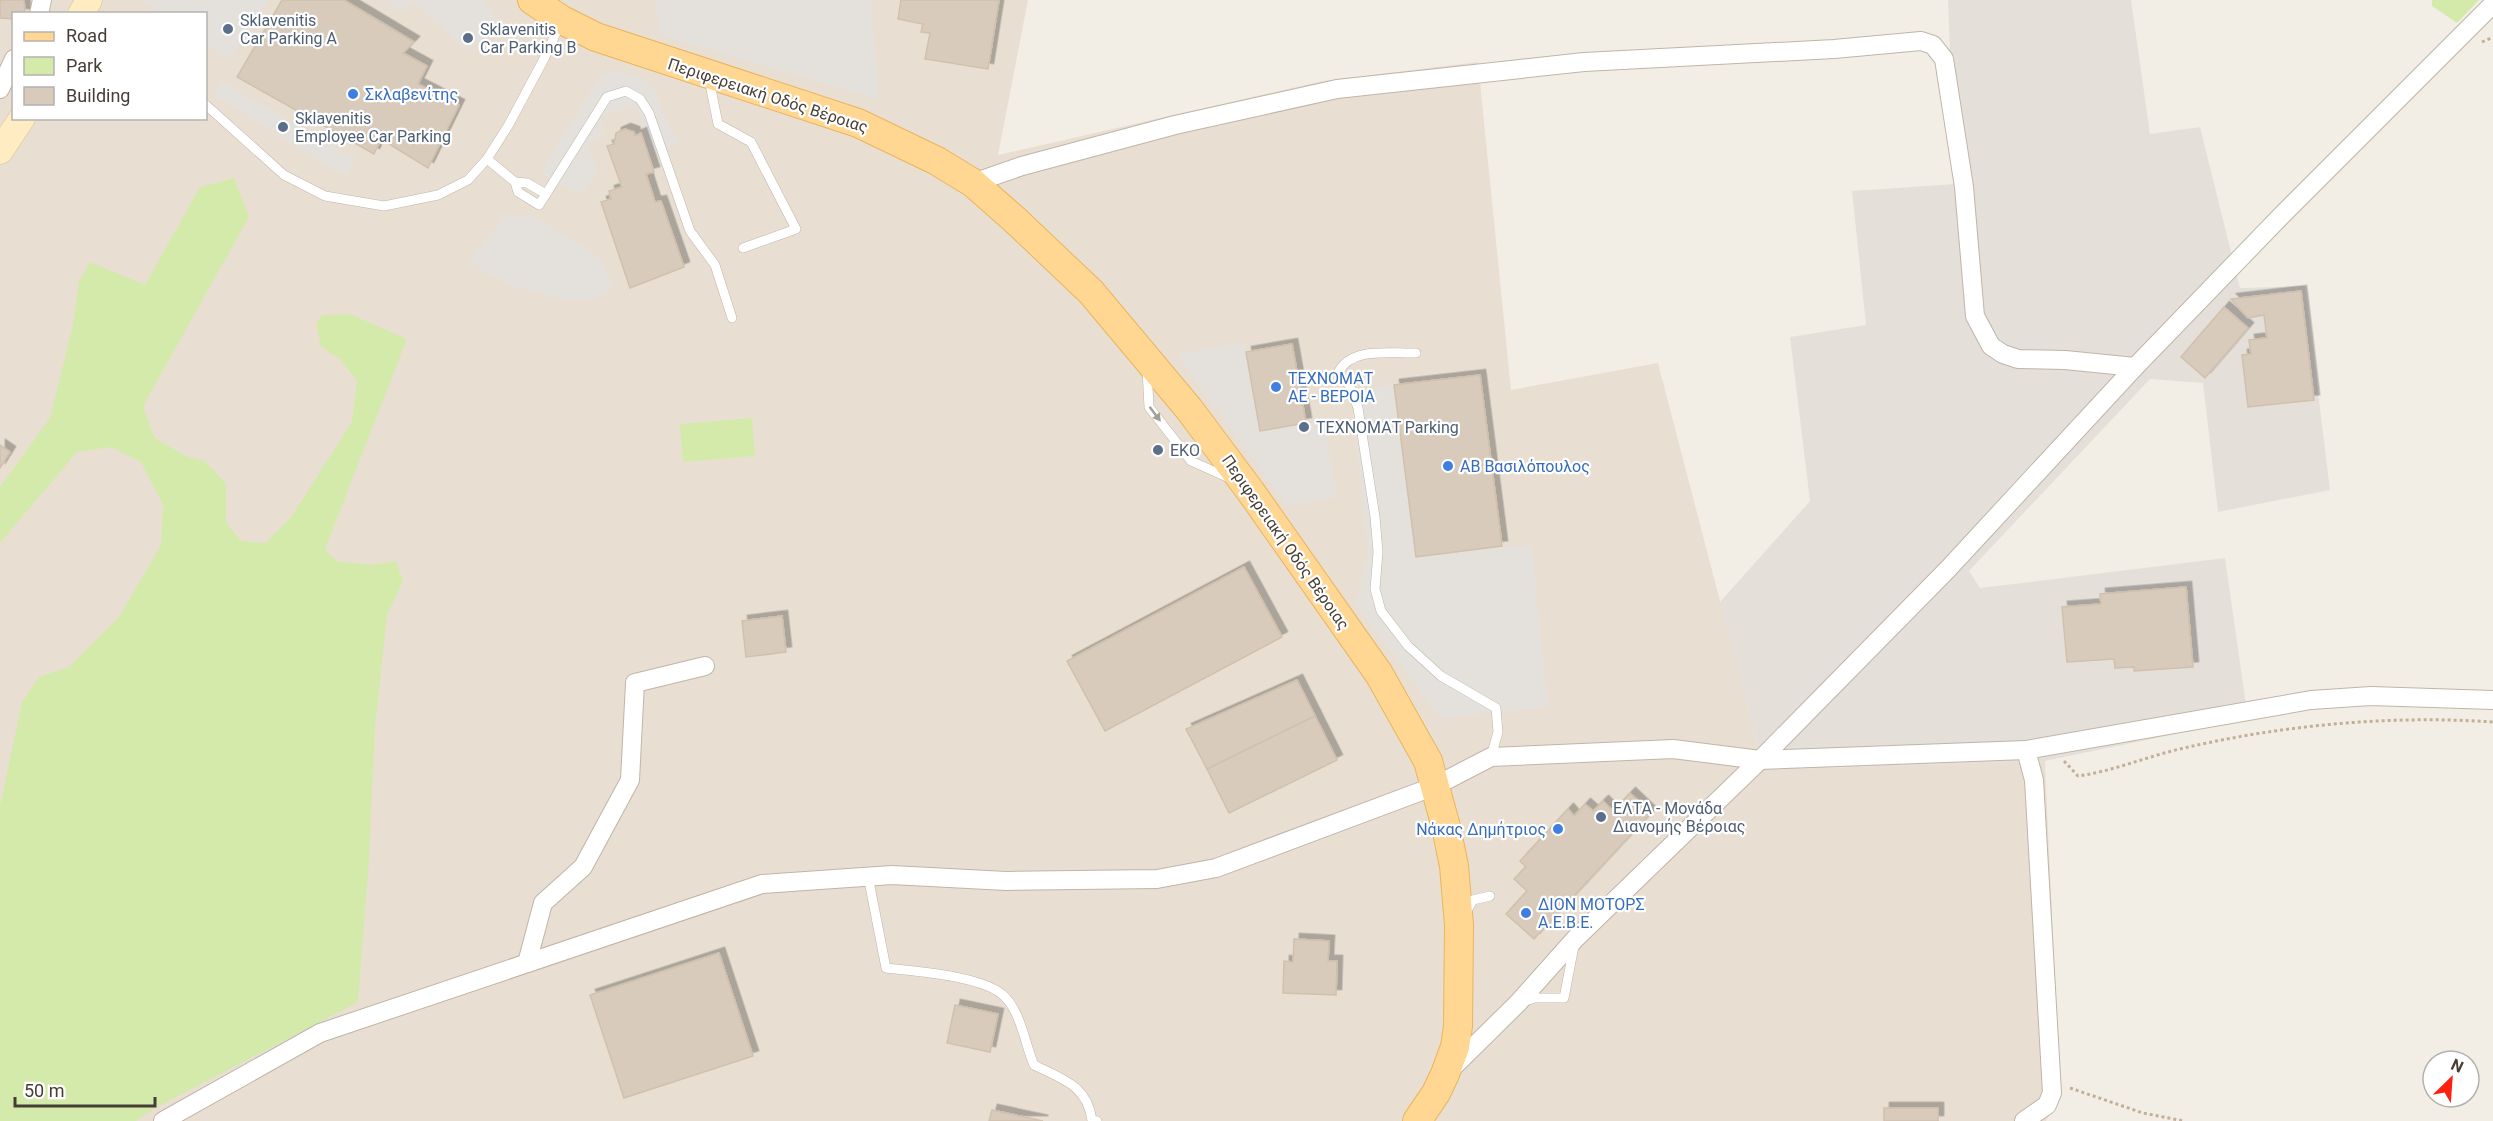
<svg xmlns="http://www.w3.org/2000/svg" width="2493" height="1121" viewBox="0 0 2493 1121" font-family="Roboto,sans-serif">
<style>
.residential{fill:#e8dfd2;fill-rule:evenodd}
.industrial{fill:#e5dfda}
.green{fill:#d3eaab}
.parking{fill:#e4e1dd}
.building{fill:#d9cbbc;stroke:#d1c0ac;stroke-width:1.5;filter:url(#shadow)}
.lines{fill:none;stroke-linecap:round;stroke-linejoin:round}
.service-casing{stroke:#bfb5a7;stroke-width:10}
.minor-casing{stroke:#bfb5a7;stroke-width:20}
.secondary-casing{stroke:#d6bf91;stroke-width:27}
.primary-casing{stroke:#eab45c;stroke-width:30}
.path{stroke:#c2af97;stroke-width:3;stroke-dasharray:3 3;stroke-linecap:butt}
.service{stroke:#fff;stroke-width:9}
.minor{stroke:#fff;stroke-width:18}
.secondary{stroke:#ffecc3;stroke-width:26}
.primary{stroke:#ffd792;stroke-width:28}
.oneway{fill:#a29e9a}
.service-dot{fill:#5c6f8a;stroke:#fff;stroke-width:2}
.shop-dot{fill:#3f7fe0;stroke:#fff;stroke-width:2}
.labels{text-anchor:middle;stroke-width:4.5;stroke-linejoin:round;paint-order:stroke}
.service-label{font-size:16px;fill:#4e5e75;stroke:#fff;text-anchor:start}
.shop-label{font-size:16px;fill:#366cbe;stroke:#fff;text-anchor:start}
.street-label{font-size:16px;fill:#463e34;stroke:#fff}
</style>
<defs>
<filter id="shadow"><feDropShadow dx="5.5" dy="-5.5" stdDeviation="0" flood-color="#0004"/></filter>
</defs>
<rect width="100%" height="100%" fill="#f3eee5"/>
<path class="residential" d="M0 0H1028L998 155 1323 81 1478 62 1511 390 1658 363 1764 770 2045 761 2060 1095 2046 1121H0ZM14 14H206V118H14Z"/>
<polygon class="industrial" points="1948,0 2131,0 2150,134 2200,127 2240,288 2305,286 2330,490 2218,512 2203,383 2150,379 1969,571 1980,588 2225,558 2248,719 2045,761 1764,770 1720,602 1810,501 1790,337 1866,325 1852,191 1955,184"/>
<g class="green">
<polygon points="2432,0 2479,0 2457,23 2432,6"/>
<polygon points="234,178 249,217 143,406 154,437 185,456 205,461 226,484 226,522 241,541 266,543 291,517 352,422 357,381 340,359 321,347 316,324 322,315 350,314 407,339 325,549 336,561 370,565 396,561 403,581 387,615 375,727 369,861 358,1002 155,1108 136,1121 0,1121 0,806 22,702 39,677 69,667 119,617 161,545 163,505 141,462 111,447 77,452 0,543 0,487 50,418 73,325 79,282 90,262 145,285 200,187"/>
<polygon points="752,418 755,456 683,462 680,424"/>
</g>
<g class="parking">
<polygon points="146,0 269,0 229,60 206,44 206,14 161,13 144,2"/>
<polygon points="387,0 483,0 501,24 466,51 414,1 398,11"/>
<polygon points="656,0 871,0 878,99 660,35"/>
<polygon points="614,71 642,79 653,87 677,143 652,152 636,107 600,116 603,135 588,143 596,173 581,195 554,181 543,174 543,169 599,77"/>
<polygon points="222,82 356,159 345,176 214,95"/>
<polygon points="505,215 516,217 532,215 600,257 613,290 590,300 556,298 509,284 469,262"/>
<polygon points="1244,342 1260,431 1323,420 1337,497 1287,506 1177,354"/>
<polygon points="1394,385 1502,546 1531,546 1548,707 1440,718 1356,604 1368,552 1352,393"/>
</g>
<g class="building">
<polygon points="0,0 24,0 25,14 14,14 14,19 0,18"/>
<polygon points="282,0 344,0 414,42 403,53 427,66 418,84 459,105 428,168 381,139 374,154 237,77"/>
<polygon points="901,0 999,0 988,69 925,59 930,33 921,32 923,24 898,19"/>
<polygon points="625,129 634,132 635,136 641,133 654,172 646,174 655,202 661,201 684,267 630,288 601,202 611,199 609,191 622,187 607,146 614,144 616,133"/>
<polygon points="2301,291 2314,400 2248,407 2242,355 2251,354 2249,340 2267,338 2264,315 2248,318 2231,299"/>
<polygon points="2224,307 2248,328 2205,378 2181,357"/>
<polygon points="1292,344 1306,423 1260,431 1246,352"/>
<polygon points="1480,375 1502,546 1416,557 1394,385"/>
<polygon points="0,445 10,452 0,468"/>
<polygon points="1244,567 1282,637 1105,731 1067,661"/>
<polygon points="2186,587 2193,667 2134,671 2134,667 2115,668 2114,659 2067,662 2062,607 2101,604 2100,594"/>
<polygon points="782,616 786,652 746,657 742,621"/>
<polygon points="1297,680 1315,716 1207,769 1186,729"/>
<polygon points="1315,716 1337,760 1229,813 1207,769"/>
<polygon points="1630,793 1651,813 1534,939 1506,914 1527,891 1514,879 1526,867 1520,861 1568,809 1574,816 1585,804 1593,811 1603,801 1613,811"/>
<polygon points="1294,939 1329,941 1328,961 1337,961 1336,995 1283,993 1284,961 1293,962"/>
<polygon points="719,953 753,1056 624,1098 590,995"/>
<polygon points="955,1005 998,1014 990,1052 947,1043"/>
<rect x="1884" y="1108" width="54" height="13"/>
<polygon points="992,1110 1043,1121 989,1121"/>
</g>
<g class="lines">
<defs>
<g id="service">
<polyline points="709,79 718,124 751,142 796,229 743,248"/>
<polyline points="206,105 284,175 325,196 384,206 438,195 468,180 487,159 508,126 545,57 561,22"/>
<polyline points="487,159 515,182 527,183 546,194 539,205 518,192 515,182"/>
<polyline points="546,194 607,97 626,91 640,99 649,113 690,231 715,265 732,318"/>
<path d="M1416 353C1390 354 1351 346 1338 373L1350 386 1358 408 1375 517 1378 552 1375 589 1381 611 1408 646 1441 676 1496 708 1498 732 1491 757"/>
<polyline points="1147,369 1149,407 1191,461 1229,478"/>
<path d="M868 876 886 968C914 971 986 976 1005 997 1021 1013 1025 1044 1034 1065 1062 1079 1087 1085 1092 1120L1097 1121"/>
<polyline points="1465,914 1473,900 1490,896"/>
<polyline points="1525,1001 1535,998 1564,998 1575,941"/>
</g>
<g id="minor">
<polyline points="39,14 42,0"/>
<polyline points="0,89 14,59"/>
<polyline points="973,183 1022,166 1175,125 1337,89 1584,62 1834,49 1921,41 1933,45 1944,59 1964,187 1975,316 1991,346 2003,354 2018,359 2065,360 2135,367"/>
<polyline points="527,963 543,903 583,867 630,780 635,683 705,666"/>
<polyline points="1453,1067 1518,1003 1575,939 1760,760 1948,569 2135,367 2281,216 2493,4"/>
<polyline points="163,1121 320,1033 762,884 892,875 1006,881 1157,879 1216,868 1435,786 1491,757 1673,749 1760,760 2026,750 2311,700 2371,696 2493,700"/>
<polyline points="2024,1121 2047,1105 2052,1093 2034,780 2026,750"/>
</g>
<g id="secondary">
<polyline points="81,14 89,0"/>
<polyline points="0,151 22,118"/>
</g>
<polyline id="primary" points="532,0 562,20 596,37 858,123 937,161 973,183 1014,219 1091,292 1189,409 1251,492 1379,674 1428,761 1446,827 1454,866 1459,925 1458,1026 1455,1047 1445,1074 1436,1093 1417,1121"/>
</defs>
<use href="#service" class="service-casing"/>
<use href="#minor" class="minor-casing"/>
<use href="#secondary" class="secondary-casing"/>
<use href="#primary" class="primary-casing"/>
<g class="path">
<polyline points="2482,42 2493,37"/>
<path d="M2064 761 2078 776C2114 771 2148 756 2184 748 2284 725 2390 715 2493 722"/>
<polyline points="2070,1088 2143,1113 2184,1121"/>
</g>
<use href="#service" class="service"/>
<use href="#minor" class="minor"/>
<use href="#secondary" class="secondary"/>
<use href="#primary" class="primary"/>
</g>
<defs><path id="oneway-solid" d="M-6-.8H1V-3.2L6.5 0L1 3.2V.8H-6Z" transform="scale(1.5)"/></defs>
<use class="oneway" href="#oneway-solid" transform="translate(1155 414) rotate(53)"/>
<g class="service-dot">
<circle cx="228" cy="29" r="6"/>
<circle cx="468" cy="38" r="6"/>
<circle cx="283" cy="127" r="6"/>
<circle cx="1304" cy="427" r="6"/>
<circle cx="1158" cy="450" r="6"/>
<circle cx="1601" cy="817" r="6"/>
</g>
<g class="shop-dot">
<circle cx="353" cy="94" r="6"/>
<circle cx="1276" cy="387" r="6"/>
<circle cx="1448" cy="466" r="6"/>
<circle cx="1558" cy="829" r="6"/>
<circle cx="1526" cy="913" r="6"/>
</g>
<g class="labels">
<g class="service-label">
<text x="240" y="26">Sklavenitis<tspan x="240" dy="18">Car Parking A</tspan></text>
<text x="480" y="35">Sklavenitis<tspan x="480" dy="18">Car Parking B</tspan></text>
<text x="295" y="124">Sklavenitis<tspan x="295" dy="18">Employee Car Parking</tspan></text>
<text x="1316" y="433">ΤΕΧΝΟΜΑΤ Parking</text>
<text x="1170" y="456">EKO</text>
<text x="1613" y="814">ΕΛΤΑ - Μονάδα<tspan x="1613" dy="18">Διανομής Βέροιας</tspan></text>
</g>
<g class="shop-label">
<text x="365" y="100">Σκλαβενίτης</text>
<text x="1288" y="384">ΤΕΧΝΟΜΑΤ<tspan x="1288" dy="18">ΑΕ - ΒΕΡΟΙΑ</tspan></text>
<text x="1460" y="472">ΑΒ Βασιλόπουλος</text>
<text x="1546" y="835" text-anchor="end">Νάκας Δημήτριος</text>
<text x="1538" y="910">ΔΙΟΝ ΜΟΤΟΡΣ<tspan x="1538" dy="18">Α.Ε.Β.Ε.</tspan></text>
</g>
<g class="street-label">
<text transform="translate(768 95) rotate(18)" y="6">Περιφερειακή Οδός Βέροιας</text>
<text transform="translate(1286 542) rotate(55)" y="6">Περιφερειακή Οδός Βέροιας</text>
</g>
</g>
<rect x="12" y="12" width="195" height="108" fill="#ffffff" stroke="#b5b2ae" stroke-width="1.5"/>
<rect x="24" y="32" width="30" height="9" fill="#ffd792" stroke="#b5b2ae" stroke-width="1.5"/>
<text x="66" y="42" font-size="18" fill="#463e34">Road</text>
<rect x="24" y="57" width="30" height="18" fill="#d3eaab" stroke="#b5b2ae" stroke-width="1.5"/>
<text x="66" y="72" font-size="18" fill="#463e34">Park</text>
<rect x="24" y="87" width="30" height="18" fill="#d9cbbc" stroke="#b5b2ae" stroke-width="1.5"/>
<text x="66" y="102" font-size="18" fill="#463e34">Building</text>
<g transform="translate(2451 1079) rotate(25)"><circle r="28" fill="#ffffff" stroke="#b5b2ae" stroke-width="1.5"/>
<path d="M0-4.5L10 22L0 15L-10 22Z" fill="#ff2110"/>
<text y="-9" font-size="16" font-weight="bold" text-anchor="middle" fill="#463e34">N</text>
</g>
<path d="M15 1097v9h140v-9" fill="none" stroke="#463e34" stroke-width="3"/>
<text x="24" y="1097" font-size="18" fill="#463e34" stroke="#ffffff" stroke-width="4.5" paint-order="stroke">50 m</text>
</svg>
